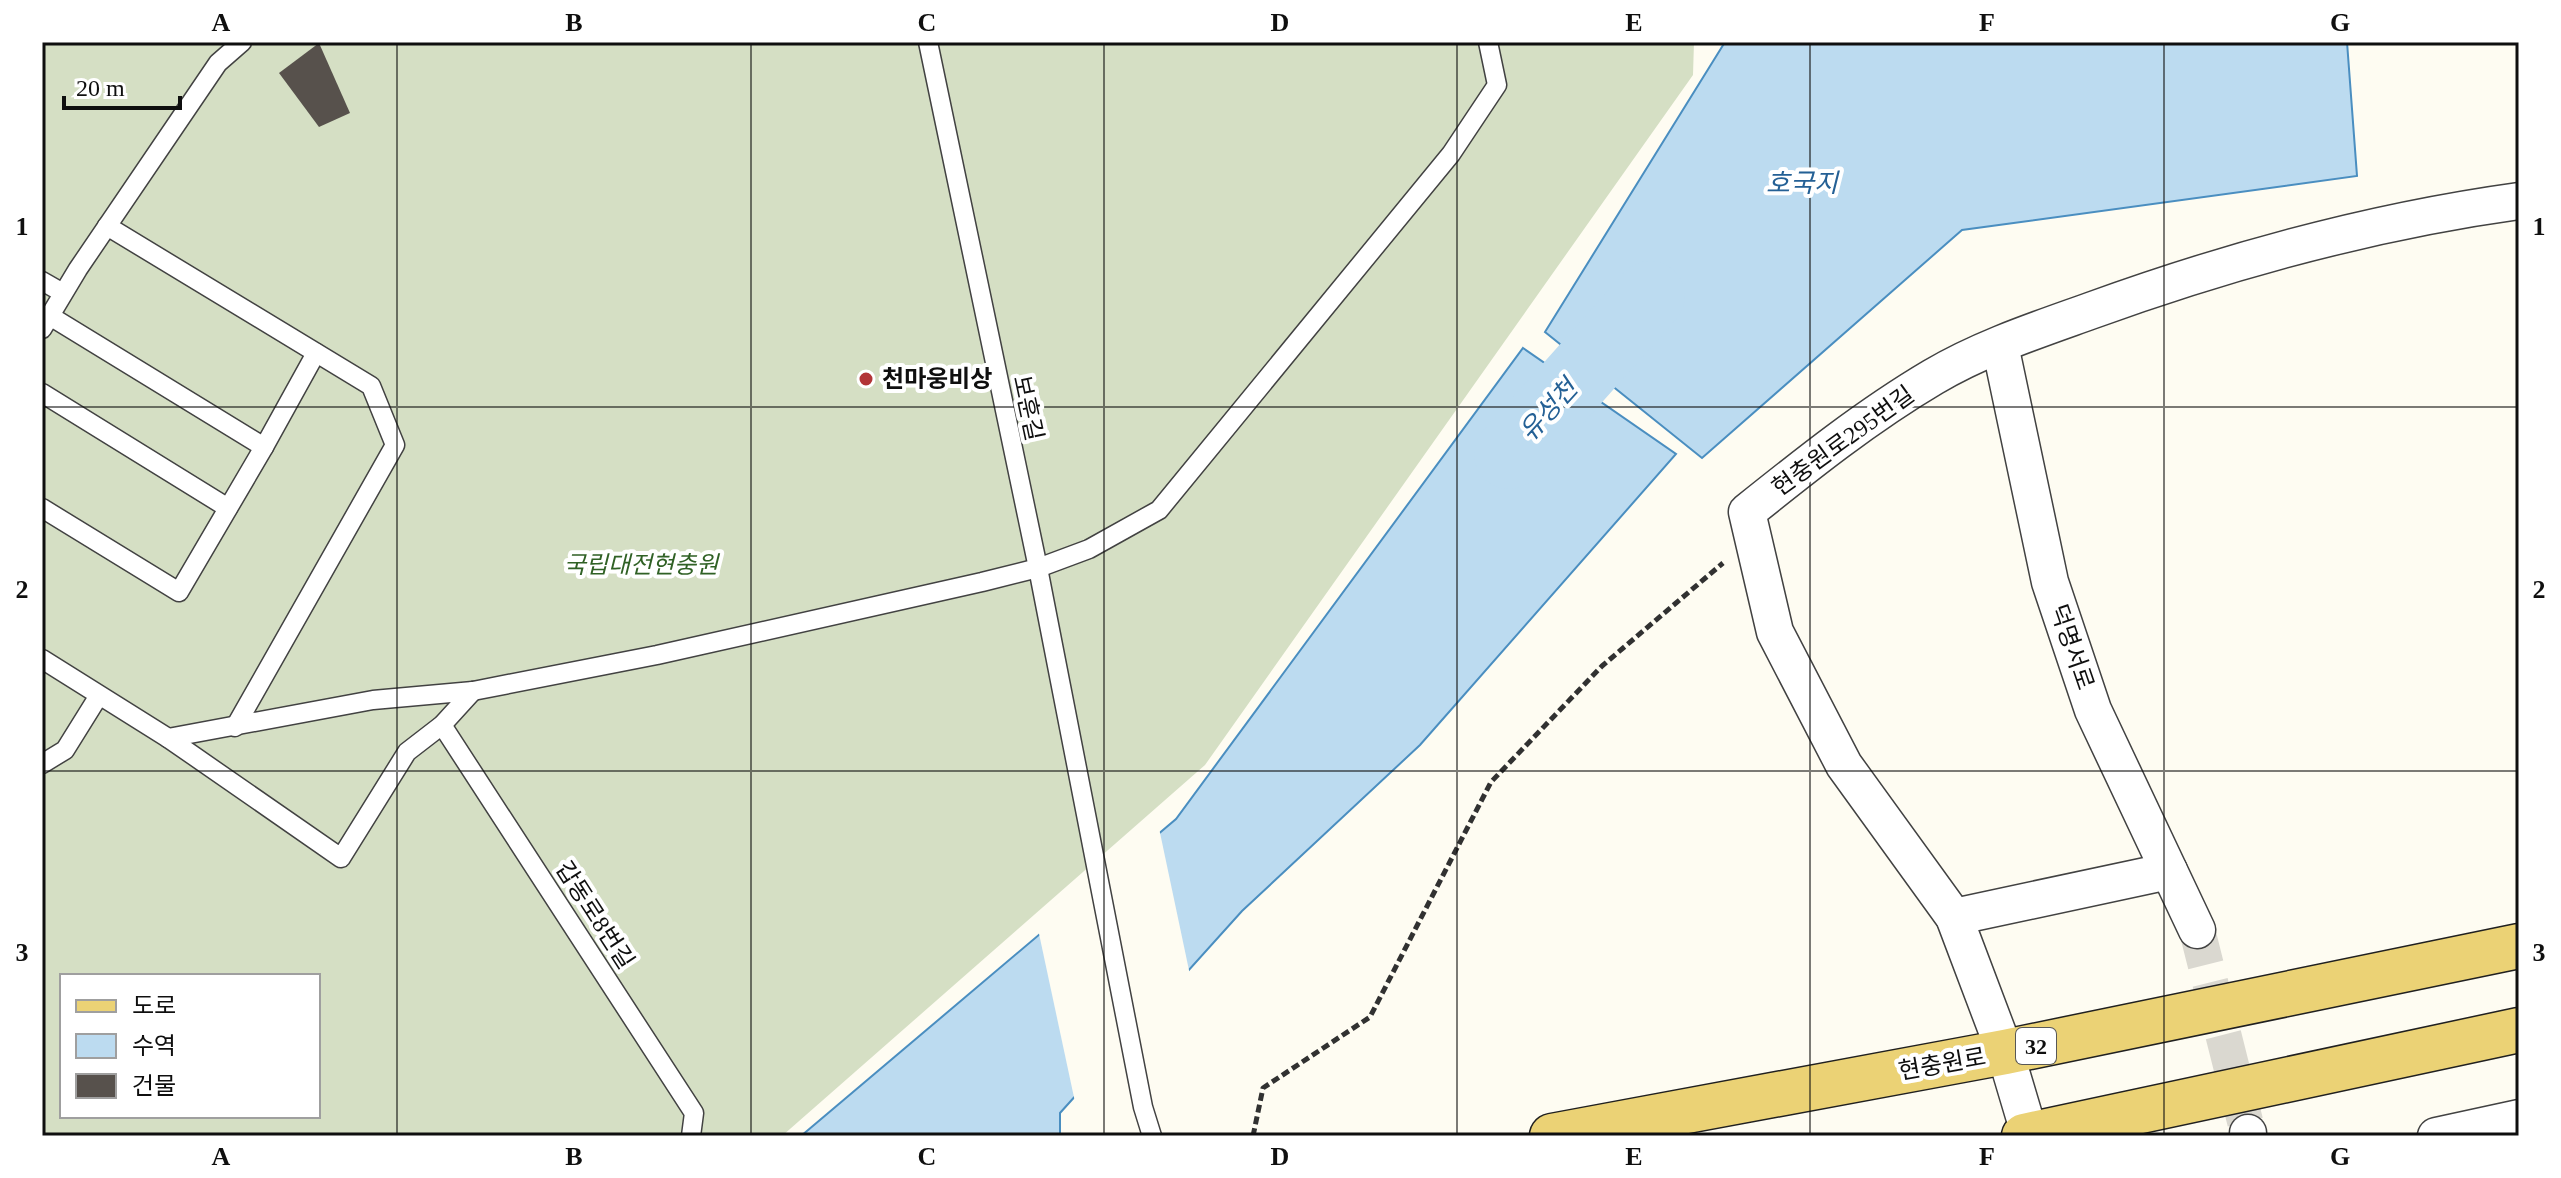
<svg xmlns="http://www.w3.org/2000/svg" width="2561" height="1178" viewBox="0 0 2561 1178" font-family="'Times New Roman','Noto Sans KR',serif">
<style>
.cemetery{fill:#d5dfc4;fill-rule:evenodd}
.water{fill:#bcdbf0;stroke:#4a8ec0;stroke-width:2}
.pier{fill:#fefcf2}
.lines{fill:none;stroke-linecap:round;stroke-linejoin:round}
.river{stroke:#bcdbf0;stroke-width:70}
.building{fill:#57514c}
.street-tunnel{stroke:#dad8d0;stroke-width:36;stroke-dasharray:36 18;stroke-linecap:butt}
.lane-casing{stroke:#424242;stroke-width:21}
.street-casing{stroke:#424242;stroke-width:39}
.primary-casing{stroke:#202020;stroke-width:47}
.path{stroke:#313131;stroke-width:5;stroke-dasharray:8 4;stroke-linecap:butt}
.lane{stroke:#fff;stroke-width:18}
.street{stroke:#fff;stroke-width:36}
.primary{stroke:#ebd275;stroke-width:44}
.grid{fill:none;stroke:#0f0f0f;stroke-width:2;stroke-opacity:0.55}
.poi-dot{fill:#b23436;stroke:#fff;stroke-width:3}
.labels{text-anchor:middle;stroke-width:8;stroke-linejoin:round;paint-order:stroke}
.shield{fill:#fff;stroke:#575757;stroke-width:2}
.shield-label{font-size:22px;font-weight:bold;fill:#0f0f0f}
.poi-label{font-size:24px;font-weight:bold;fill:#0f0f0f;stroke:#fff;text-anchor:start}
.street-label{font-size:24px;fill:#0f0f0f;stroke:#fff}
.park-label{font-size:24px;font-style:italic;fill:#306125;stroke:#fff}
.water-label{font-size:26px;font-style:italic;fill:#246095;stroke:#fff}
.neatline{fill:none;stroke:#0f0f0f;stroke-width:3}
.grid-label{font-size:26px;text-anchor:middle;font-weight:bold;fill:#0f0f0f}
</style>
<rect width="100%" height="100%" fill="#fefcf2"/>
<path class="cemetery" d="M42 42H1694L1693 75 1205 765 782 1136H42ZM62 976H318V1116H62Z"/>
<g class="water">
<polygon points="1725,42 2347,42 2357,176 1962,230 1702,458 1545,332"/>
<polygon points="1523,348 1676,454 1420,745 1242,911 1060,1113 1060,1136 801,1136 1176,819"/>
</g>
<polygon class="pier" points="1159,828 1190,975 1075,1102 1038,929"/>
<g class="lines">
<polyline class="river" points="1509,454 1650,296"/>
</g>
<polygon class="building" points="319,43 350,113 319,127 279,73"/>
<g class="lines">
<polyline class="street-tunnel" points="2197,930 2248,1133"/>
<defs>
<g id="lane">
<polyline points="928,42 1038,568 1143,1107 1152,1136"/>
<polyline points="107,226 371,386 395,445 235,727"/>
<polyline points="42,281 63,293"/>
<polyline points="50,316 264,447 316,353"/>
<polyline points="42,329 78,269 218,63 242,42"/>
<polyline points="42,393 228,508"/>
<polyline points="42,508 179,592 264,447"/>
<polyline points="42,659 168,738 373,700 473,691 657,655 982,582 1038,568 1089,549 1159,510 1451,154 1497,85 1488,42"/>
<polyline points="442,725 694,1113 691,1136"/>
<polyline points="168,738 341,858 407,752 442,725 473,691"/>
<polyline points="42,764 65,750 98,697"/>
</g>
<g id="street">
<polyline points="2000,345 2050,582 2093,710 2197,930"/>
<polyline points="1954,917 2169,871"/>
<polyline points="2248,1133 2248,1136"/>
<path d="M2030 1136 2005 1052 1954 917 1844 765 1775 632 1747 512C1807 464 1867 416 1933 377 1982 348 2037 330 2090 311 2228 261 2374 221 2519 201"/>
<polyline points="2436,1136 2519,1118"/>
</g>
<g id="primary">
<polyline points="1552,1136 2005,1052 2519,946"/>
<polyline points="2024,1136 2519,1030"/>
</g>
</defs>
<use href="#lane" class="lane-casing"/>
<use href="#street" class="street-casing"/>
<use href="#primary" class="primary-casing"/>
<polyline class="path" points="1253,1136 1263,1088 1370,1017 1491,782 1602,666 1723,563"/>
<use href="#lane" class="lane"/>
<use href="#street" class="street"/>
<use href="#primary" class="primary"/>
</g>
<path class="grid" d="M397 42V1136M751 42V1136M1104 42V1136M1457 42V1136M1810 42V1136M2164 42V1136M42 407H2519M42 771H2519"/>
<circle class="poi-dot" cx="866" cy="379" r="8"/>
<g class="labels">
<rect class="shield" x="2016" y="1028" width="40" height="36" rx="6"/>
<g class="shield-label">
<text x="2036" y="1054">32</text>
</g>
<g class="poi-label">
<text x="882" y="387">천마웅비상</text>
</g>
<g class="street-label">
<text transform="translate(1028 408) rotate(78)" y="8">보훈길</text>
<text transform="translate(1843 441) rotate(-36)" y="8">현충원로295번길</text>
<text transform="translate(2072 647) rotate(71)" y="8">덕명서로</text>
<text transform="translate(595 915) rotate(57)" y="8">갑동로8번길</text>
<text transform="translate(1942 1064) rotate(-10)" y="8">현충원로</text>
</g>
<g class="park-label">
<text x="641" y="573">국립대전현충원</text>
</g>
<g class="water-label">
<text x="1802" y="192">호국지</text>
<text transform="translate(1548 410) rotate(-48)" y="9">유성천</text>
</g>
</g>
<rect width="2561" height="1178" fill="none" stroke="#ffffff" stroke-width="88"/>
<rect x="60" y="974" width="260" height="144" fill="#ffffff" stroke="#9f9f9f" stroke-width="2"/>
<rect x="76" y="1000" width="40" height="12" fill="#ebd275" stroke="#9f9f9f" stroke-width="2"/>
<text x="132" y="1014" font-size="24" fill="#0f0f0f">도로</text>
<rect x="76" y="1034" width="40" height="24" fill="#bcdbf0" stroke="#9f9f9f" stroke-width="2"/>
<text x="132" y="1054" font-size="24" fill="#0f0f0f">수역</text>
<rect x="76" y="1074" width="40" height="24" fill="#57514c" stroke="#9f9f9f" stroke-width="2"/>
<text x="132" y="1094" font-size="24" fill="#0f0f0f">건물</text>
<path d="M64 96v12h116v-12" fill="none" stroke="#0f0f0f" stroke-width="4"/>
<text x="76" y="96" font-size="24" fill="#0f0f0f" stroke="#ffffff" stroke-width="6" paint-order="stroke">20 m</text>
<rect x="44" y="44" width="2473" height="1090" class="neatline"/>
<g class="grid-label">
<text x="221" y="31">A</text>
<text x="574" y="31">B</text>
<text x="927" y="31">C</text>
<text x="1280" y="31">D</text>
<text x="1634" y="31">E</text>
<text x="1987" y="31">F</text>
<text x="2340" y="31">G</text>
<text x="22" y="235">1</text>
<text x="2539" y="235">1</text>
<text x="22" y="598">2</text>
<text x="2539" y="598">2</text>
<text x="22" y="961">3</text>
<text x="2539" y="961">3</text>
<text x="221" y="1165">A</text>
<text x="574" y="1165">B</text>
<text x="927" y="1165">C</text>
<text x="1280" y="1165">D</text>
<text x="1634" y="1165">E</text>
<text x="1987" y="1165">F</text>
<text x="2340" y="1165">G</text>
</g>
</svg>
